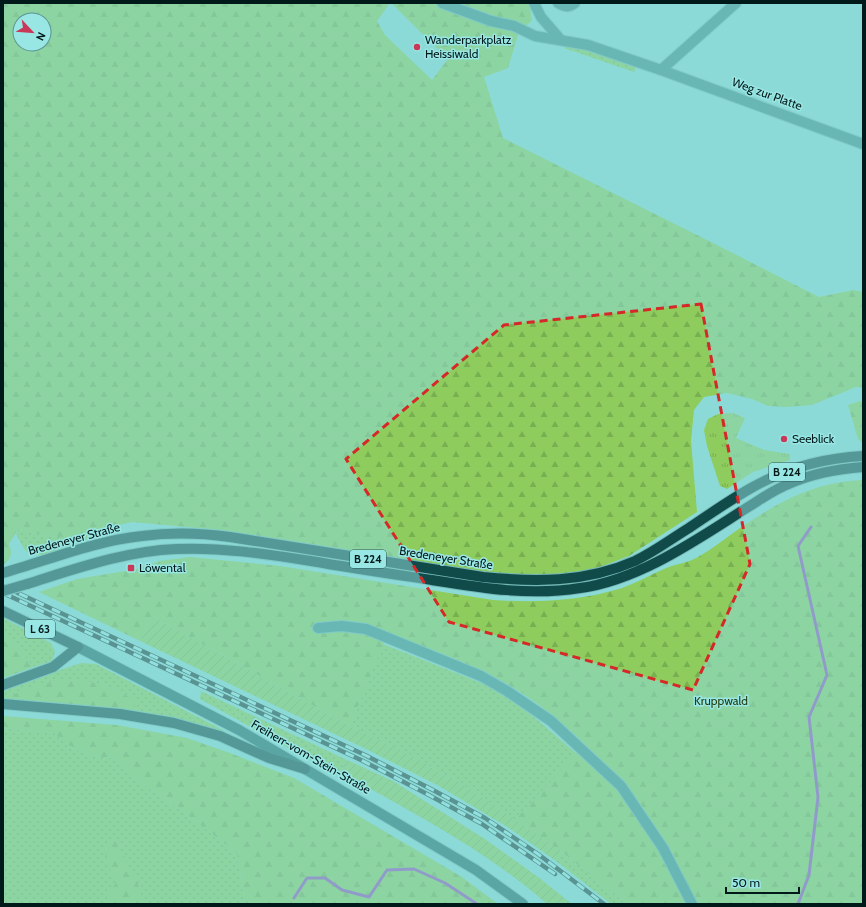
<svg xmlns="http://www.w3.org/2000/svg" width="866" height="907" viewBox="0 0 866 907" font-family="Cabin,sans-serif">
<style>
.grass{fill:url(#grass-dots)}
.forest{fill:url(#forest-firs);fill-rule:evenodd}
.park{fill:url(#park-tufts)}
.garden{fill:url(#garden-furrows)}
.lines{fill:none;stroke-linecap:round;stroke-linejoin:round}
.stream{stroke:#974fb9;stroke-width:3}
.minor-casing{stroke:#73b7b6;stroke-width:12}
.secondary-casing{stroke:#73b7b6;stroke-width:12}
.primary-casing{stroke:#73b7b6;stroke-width:12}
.minor{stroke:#3f8d8b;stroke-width:10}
.secondary{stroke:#1e6665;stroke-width:10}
.primary{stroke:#104b4a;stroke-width:10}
.rail-casing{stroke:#1b3c3c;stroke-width:4.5}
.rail{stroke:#99e7e5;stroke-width:3;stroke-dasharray:9;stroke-linecap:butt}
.primary-bridge-casing{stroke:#73b7b6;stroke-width:12;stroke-linecap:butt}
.primary-bridge{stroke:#104b4a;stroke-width:10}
.marked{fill:none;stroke:#d62828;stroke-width:3;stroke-dasharray:8 5;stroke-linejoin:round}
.poi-dot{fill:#c93957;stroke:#99e7e5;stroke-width:1.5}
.labels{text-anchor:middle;stroke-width:3;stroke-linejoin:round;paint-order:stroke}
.shield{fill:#99e7e5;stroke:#2f5756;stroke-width:1}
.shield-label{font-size:11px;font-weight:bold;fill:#021919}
.poi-label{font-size:12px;fill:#021919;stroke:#99e7e5;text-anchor:start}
.street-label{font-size:12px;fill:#021919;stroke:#99e7e5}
.park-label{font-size:12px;fill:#233d0d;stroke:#99e7e5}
</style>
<defs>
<pattern id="grass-dots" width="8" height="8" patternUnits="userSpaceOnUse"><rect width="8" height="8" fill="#8dcc5d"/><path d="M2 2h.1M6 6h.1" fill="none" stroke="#78af50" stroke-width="1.8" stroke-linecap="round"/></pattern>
<pattern id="forest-firs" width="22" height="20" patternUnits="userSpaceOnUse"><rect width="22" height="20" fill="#8dcc5d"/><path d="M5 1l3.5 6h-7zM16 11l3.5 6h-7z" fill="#78af50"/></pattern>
<pattern id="park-tufts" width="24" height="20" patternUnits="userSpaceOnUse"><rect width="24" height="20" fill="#8dcc5d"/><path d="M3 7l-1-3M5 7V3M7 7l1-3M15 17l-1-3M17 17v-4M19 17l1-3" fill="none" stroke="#78af50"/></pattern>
<pattern id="garden-furrows" width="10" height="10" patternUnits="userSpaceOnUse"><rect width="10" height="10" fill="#8dcc5d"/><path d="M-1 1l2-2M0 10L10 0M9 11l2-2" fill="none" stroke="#78af50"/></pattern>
</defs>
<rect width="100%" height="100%" fill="#8cdad8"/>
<g class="grass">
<polygon points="567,45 586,49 636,66 634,72 564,48"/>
<path d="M18 529 39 534 59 537 61 550C50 553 36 559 26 551 22 547 19 539 16 534Z"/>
<polygon points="3,618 51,643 55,652 52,661 34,667 3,633"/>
<polygon points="383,644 479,682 505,695 540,722 577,754 515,820 475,792 405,752 350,726"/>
<polygon points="81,663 96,664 242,740 180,720 135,712 134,700 106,685 3,699 3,689"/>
<polygon points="201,691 347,760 337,775 200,699"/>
<polygon points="3,728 54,733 68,745 92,756 113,758 147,787 193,819 237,853 245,904 3,904"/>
<polygon points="562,852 627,904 611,904 556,861"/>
</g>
<g class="forest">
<path d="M3 3H390L377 21 385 35 432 80 448 59 391 3H529L532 20 518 35 508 68 484 77 503 138 721 247 819 297 853 290 863 292V388L856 387 812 405 786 407 768 406 752 399 727 393 704 397 694 410 691 441 697 512 629 556 595 569 551 577 521 576 485 572 220 530 132 522 106 528 88 539 61 550 59 537 39 534 18 529 9 544C13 553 11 560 3 565ZM20 20H44V44H20Z"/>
<polygon points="860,401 863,403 863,443 858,439 848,405"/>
<path d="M863 480V904H627L562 852 515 820 585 744C560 721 534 698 503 682 467 662 427 648 388 633L350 726 153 617 140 641 39 592 77 579 137 569 159 561 190 557 280 566 493 600C536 603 580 601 622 588 636 583 650 575 664 569 675 564 688 563 698 557 710 550 722 541 733 533 775 504 811 482 863 480Z"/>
<polygon points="3,633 34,667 3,678"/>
<polygon points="75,679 106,685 135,700 135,712 3,700 34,685"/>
<polygon points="3,716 117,725 187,738 230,753 294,778 462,877 498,904 245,904 237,853 193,819 147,787 113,758 92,756 68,745 54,733 3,728"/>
<polygon points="116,839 125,859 136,877 144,904 108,904 108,894 116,883 109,868 104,849 108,842"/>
</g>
<polygon class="park" points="733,413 745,418 736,438 764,450 790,454 790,460 753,472 727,489 720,486 707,446 704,430 708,419 718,414"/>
<g class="garden">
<polygon points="153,617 350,726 405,752 475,792 562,852 556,861 509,828 439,786 366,749 140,641"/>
<path d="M347 760 393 781 485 839 538 877 572 904H547C486 850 411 812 340 772Z"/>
</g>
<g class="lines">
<g class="stream">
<polyline points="294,898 307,878 325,878 342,890 369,897 387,870 414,869 445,883 477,904"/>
<polyline points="798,904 809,875 818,797 809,717 827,675 798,546 811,527"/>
</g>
<defs>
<g id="minor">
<polyline points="442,3 491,21 514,26 535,36 588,45 661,70 863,144"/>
<polyline points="534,3 541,17 560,39"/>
<path d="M558 3C565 7 568 8 575 3"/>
<polyline points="661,70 736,3"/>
<polyline points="318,628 342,626 366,629 481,676 507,691 551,721 621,786 663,848 692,904"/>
</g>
<polyline id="secondary" points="78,647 239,730 476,870 523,904"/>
<g id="primary">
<path d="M3 573C49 560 94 541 142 536 172 532 201 533 230 537L483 577C535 582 585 583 635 561 654 552 671 539 689 528 710 514 731 499 753 487 787 468 824 458 863 456"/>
<path d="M27 584C75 569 125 551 176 549 221 547 266 554 311 561 351 568 392 574 432 580 482 588 530 596 580 588 639 580 696 540 745 509 760 500 774 489 791 483 814 473 838 469 863 467"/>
<polyline points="3,611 78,647 53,667 3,685"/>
<polyline points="3,704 120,714 174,723 220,736 269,758 305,769"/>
</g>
</defs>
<use href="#minor" class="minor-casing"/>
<use href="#secondary" class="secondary-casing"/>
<use href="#primary" class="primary-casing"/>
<use href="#minor" class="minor"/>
<use href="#secondary" class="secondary"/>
<use href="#primary" class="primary"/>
<defs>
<g id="rail">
<polyline points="3,586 365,755 431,789 485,818 538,854 604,904"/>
<polyline points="3,593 361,760 427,794 482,824 555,874"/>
</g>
</defs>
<use href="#rail" class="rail-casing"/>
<use href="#rail" class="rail"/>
<defs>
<polyline id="primary-bridge" points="3,591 27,584"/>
</defs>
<use href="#primary-bridge" class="primary-bridge-casing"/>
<use href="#primary-bridge" class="primary-bridge"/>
</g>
<path d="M0 0H866V907H0ZM701 304 750 564 693 690 449 622 346 459 504 325Z" fill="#8cdad8" fill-opacity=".55" fill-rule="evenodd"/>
<path class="marked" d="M701 304 750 564 693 690 449 622 346 459 504 325Z"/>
<g class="poi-dot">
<circle cx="417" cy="47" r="4"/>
<circle cx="784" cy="439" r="4"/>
<rect x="127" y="564" width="8" height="8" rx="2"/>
</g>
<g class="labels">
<g class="shield">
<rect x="769" y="463" width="36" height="18" rx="3"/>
<rect x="350" y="550" width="36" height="18" rx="3"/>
<rect x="25" y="620" width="30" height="18" rx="3"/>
</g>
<g class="shield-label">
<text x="787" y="476">B 224</text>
<text x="368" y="563">B 224</text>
<text x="40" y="633">L 63</text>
</g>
<g class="poi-label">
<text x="425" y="44">Wanderparkplatz<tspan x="425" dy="14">Heissiwald</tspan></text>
<text x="792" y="443">Seeblick</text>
<text x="139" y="572">Löwental</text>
</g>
<g class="street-label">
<text transform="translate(767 94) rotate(20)" y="4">Weg zur Platte</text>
<text transform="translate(74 539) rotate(-15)" y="4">Bredeneyer Straße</text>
<text transform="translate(446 558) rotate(9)" y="4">Bredeneyer Straße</text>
<text transform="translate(311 757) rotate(30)" y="4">Freiherr-vom-Stein-Straße</text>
</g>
<g class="park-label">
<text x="721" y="705">Kruppwald</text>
</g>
</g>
<rect width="866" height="907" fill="none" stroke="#021919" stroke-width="8"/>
<g transform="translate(32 32) rotate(116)"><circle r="19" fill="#99e7e5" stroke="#5d9593"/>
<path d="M0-3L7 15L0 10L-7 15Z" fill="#c93957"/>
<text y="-6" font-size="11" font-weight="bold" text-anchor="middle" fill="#021919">N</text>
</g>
<path d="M726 887v6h73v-6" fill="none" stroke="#021919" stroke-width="2"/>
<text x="732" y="887" font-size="12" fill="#021919" stroke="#99e7e5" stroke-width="3" paint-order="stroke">50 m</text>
</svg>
